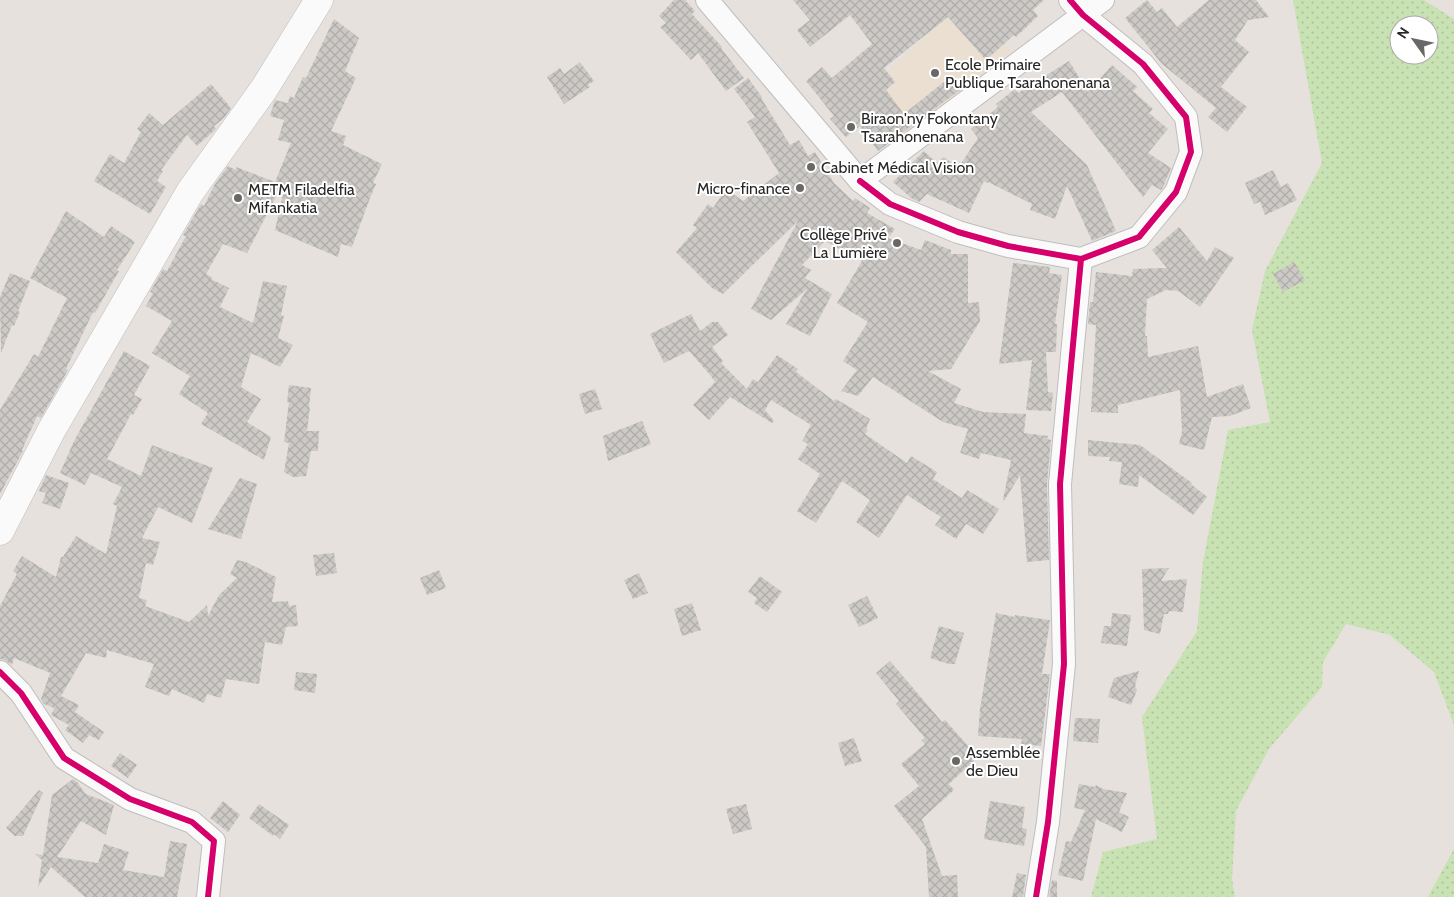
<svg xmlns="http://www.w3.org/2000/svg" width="1454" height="897" viewBox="0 0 1454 897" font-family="Cabin,sans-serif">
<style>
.education{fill:#eadfd0}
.grass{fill:url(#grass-dots);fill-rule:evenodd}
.building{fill:url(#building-cross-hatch)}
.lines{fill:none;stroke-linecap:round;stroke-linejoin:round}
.street-casing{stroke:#bfbdbe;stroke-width:24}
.secondary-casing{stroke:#bfbdbe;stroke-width:29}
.street{stroke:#fbfafa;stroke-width:22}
.secondary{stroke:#fbfafa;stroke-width:28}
.cycleway-casing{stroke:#fff;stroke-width:9}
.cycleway{stroke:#d6006c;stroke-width:6}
.poi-dot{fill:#6a6866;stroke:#fff;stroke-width:2}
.labels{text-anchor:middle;stroke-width:4;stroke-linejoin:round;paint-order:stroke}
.poi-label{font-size:16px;fill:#272727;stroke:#fff;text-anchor:start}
</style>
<defs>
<pattern id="grass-dots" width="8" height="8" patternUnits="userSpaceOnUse" patternTransform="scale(1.25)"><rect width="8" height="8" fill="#c9e2b3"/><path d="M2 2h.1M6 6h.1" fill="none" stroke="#adc29a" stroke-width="1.8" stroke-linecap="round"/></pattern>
<pattern id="building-cross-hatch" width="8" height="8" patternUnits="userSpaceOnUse" patternTransform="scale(1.25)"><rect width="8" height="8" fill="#ccc9c6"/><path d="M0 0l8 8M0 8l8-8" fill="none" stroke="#afadaa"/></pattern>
</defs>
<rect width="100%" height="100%" fill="#e6e1dc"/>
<polygon class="education" points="965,1 1010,51 896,144 852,91 877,80 887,72"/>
<g class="grass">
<path d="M1293 0H1424L1454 19V725L1434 672 1390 635 1346 624 1323 662 1322 687 1269 749 1236 811 1232 879 1235 897H1091L1103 852 1157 839 1142 717 1197 631 1203 562 1228 430 1270 422 1252 330 1265 271 1322 163ZM1399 25H1429V55H1399Z"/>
<polygon points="1454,849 1454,897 1428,897"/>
</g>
<g class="building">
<polygon points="674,0 685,0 695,11 692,14 722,47 721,48 744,78 726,91 698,53 691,60 660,27 666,23 659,16"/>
<polygon points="793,0 1044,0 1033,10 1038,16 1016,37 1014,35 986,60 948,17 884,68 895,82 886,90 904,114 950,77 960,90 878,151 860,126 846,137 830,119 834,116 806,81 822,67 832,78 872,44 850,15 810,47 797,30 810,20"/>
<polygon points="1147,0 1157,12 1162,8 1177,27 1209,0 1256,0 1269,17 1248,20 1235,40 1249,52 1221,87 1247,107 1227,132 1208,117 1216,108 1162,64 1125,18"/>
<polygon points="334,19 359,38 345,71 356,78 331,131 346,136 343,145 382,164 373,183 376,184 370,198 352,247 341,244 338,257 275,230 284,190 280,189 247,253 223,244 206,274 212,277 211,279 229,288 220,307 253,323 263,281 287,286 281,315 284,316 278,338 293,345 280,367 251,353 241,387 261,399 247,422 271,437 264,460 201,424 208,413 179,394 190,376 152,353 172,321 146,306 153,293 150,292 163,269 167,271 186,236 183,235 201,204 204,206 215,184 228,166 236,170 236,167 275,182 291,143 278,140 284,120 270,116 275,100 288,103 290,96 294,98 303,77 306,78"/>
<polygon points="1069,61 1088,92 1112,65 1137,87 1133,91 1153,109 1149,113 1168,129 1148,153 1171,168 1164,185 1161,190 1152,185 1143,197 1062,92 1031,112 1087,165 1116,231 1092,241 1067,186 1055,219 1030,210 1032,204 988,182 987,183 984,181 969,213 927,194 919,202 911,198 893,182 924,151 937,163 944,157 958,168 978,138 971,129 998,107 996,104 1015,89 1018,93"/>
<polygon points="580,62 594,81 588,85 590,87 564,104 547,77 560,68 564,74"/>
<polygon points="748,78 762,97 761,98 790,145 799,140 808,156 815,152 834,183 853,201 855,198 870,208 867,213 895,229 888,238 921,250 925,240 951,250 951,254 968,254 968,303 979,302 980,321 951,369 928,371 961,389 954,403 983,412 1026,414 1024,433 1048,436 1047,439 1051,440 1047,484 1049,560 1027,562 1020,475 1004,501 1003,500 1011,460 981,453 979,459 960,453 968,429 943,422 873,377 858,396 841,391 857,370 843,361 868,322 837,303 862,261 825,241 802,265 811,270 805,278 832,294 810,336 786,324 807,289 771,320 751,309 798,221 723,294 712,288 676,252 697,228 693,225 708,204 713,208 726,189 743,201 779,173 747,122 755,117 734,89"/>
<polygon points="211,84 231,108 224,118 214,126 216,129 197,146 187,135 161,170 163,171 157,181 166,187 150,214 94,181 110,154 124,163 141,132 137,129 149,113 163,125"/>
<polygon points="1273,170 1281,187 1288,183 1297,200 1265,215 1260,202 1254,204 1245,183"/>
<polygon points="66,211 104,237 111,226 135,242 117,270 119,271 95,313 93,312 66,369 68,370 41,418 37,416 22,450 23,451 0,494 0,410 34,354 38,357 67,298 30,278"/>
<polygon points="1179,227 1207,261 1215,247 1234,258 1200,307 1178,291 1166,290 1147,299 1145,336 1147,336 1148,357 1198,346 1207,397 1243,384 1251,408 1230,416 1212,417 1204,450 1179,444 1182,432 1180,390 1118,405 1118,413 1091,412 1096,325 1088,324 1090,302 1093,302 1096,272 1132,276 1133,269 1167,268 1152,250"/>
<polygon points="1294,262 1305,280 1283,292 1273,274"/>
<polygon points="1013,263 1050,267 1049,273 1062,275 1055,324 1057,324 1056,352 1046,352 1048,392 1053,393 1051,411 1026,410 1032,360 999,364"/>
<polygon points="10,273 30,281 18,311 20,312 14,326 12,325 1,353 0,297"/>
<polygon points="691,314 700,331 712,322 718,322 728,335 712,347 723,361 721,363 747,389 753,379 758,382 777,355 798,369 796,372 834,401 836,399 870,419 866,429 868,430 865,434 907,463 911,456 937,472 933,479 962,498 967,490 999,509 983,534 966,524 956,539 935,525 941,517 907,495 879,538 856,522 870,500 842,481 816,523 797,511 820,474 798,459 808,444 802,441 811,425 771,400 765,410 774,421 772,423 730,397 709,420 693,405 715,382 711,376 689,351 664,363 650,334"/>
<polygon points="124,351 150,366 134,395 142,399 133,415 131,414 107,459 141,476 152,445 213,468 192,523 158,507 142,538 160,542 153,565 146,563 139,598 147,600 145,606 189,622 207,605 208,616 219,595 237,578 230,574 237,560 246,562 276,577 272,602 288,601 289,606 296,605 298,626 286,627 282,645 265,642 259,684 226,679 221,698 207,694 204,703 172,689 169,696 145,687 154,664 107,650 106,658 86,653 61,696 79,705 75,712 104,732 99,740 89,735 83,743 65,730 69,725 51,715 59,699 54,708 44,704 41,699 50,673 14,658 12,665 4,660 0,659 0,606 17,574 13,571 22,556 56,577 61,557 63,557 76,536 106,554 117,506 113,504 122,487 91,473 85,485 60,473 74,441"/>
<polygon points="289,385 311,388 309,407 310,407 307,431 319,431 318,451 311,451 306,476 293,477 284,472 289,443 284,442 289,402 287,402"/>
<polygon points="595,389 602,409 585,414 579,394"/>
<polygon points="642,421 651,444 608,461 603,436"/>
<polygon points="1088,440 1140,445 1192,483 1191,484 1207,497 1193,515 1139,475 1138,487 1119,484 1122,462 1109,461 1110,457 1088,456"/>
<polygon points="46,475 69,483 60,509 42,503 46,493 39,491"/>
<polygon points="240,478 257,484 241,539 208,529"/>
<polygon points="334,553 337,573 316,576 313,555"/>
<polygon points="1169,568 1161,581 1187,579 1183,612 1169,611 1168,614 1164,614 1160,634 1144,630 1142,569"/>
<polygon points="439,570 446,588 427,595 420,578"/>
<polygon points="639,573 648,593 633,599 624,580"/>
<polygon points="760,576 782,592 767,612 754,603 757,598 748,592"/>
<polygon points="867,596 878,618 859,627 848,605"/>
<polygon points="692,603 701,630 682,636 674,609"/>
<polygon points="996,613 1015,617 1015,615 1050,620 1042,674 1050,674 1041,746 1021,744 1022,739 978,736 980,709"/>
<polygon points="1112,613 1131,615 1127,646 1101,643 1104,626 1111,626"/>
<polygon points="939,626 964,633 955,664 949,664 930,658"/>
<polygon points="890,661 942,722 945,720 978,757 949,784 954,790 922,819 942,876 957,875 958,897 929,897 926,847 894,806 919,786 901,764 925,744 921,740 925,738 896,704 899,701 876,673"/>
<polygon points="1139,671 1135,686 1137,690 1131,705 1108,697 1114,678"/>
<polygon points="296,672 317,674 315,693 294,690"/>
<polygon points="1075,718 1100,719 1098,743 1073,741"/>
<polygon points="854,738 862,761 845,766 838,743"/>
<polygon points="120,753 137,765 128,778 111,766"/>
<polygon points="73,779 77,782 86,794 114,805 106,835 81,821 57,857 98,863 104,844 129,852 123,870 164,877 170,841 187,844 177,897 85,897 51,867 38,887 42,860 35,854 43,855 52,795"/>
<polygon points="1079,784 1095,787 1096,785 1103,789 1127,793 1119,812 1129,817 1122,832 1096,819 1083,881 1058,875 1066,841 1071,842 1085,810 1074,808"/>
<polygon points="39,790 43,793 23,836 15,836 6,828"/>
<polygon points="223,801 240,815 228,832 210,818"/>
<polygon points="990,801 1025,807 1022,828 1027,829 1024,846 984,839"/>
<polygon points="259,804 289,825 280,839 274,834 273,836 249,818"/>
<polygon points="746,804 752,829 733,834 726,809"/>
<polygon points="1017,873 1026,875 1023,897 1012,897"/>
<polygon points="1052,880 1057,881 1057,897 1049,897"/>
</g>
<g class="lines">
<defs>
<g id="street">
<polyline points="707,0 860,181 1103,0"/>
<polyline points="860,181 890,204 958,232 1008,246 1081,259 1139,237 1176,192 1191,152 1186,117 1143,64 1083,15 1070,0"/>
<polyline points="0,672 21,693 64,758 130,799 192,822 214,841 208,897"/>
<polyline points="1036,897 1048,822 1064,664 1060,484 1081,259"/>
</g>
<polyline id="secondary" points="0,531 51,431 190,192 264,89 319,0"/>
</defs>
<use href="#street" class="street-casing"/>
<use href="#secondary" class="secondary-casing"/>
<use href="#street" class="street"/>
<use href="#secondary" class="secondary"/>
<defs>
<g id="cycleway">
<polyline points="860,181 890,204 958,232 1008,246 1081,259 1139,237 1176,192 1191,152 1186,117 1143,64 1083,15 1070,0"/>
<polyline points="0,672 21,693 64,758 130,799 192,822 214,841 208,897"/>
<polyline points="1036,897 1048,822 1064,664 1060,484 1081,259"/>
</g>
</defs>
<use href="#cycleway" class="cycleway-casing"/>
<use href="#cycleway" class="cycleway"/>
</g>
<g class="poi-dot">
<circle cx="935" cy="73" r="5"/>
<circle cx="851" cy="127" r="5"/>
<circle cx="811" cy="167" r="5"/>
<circle cx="800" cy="188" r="5"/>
<circle cx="238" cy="198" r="5"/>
<circle cx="897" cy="243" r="5"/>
<circle cx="956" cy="761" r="5"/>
</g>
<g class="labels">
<g class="poi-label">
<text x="945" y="70">Ecole Primaire<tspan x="945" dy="18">Publique Tsarahonenana</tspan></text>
<text x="861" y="124">Biraon'ny Fokontany<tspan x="861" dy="18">Tsarahonenana</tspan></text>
<text x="821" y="173">Cabinet Médical Vision</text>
<text x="790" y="194" text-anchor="end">Micro-finance</text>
<text x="248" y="195">METM Filadelfia<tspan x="248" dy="18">Mifankatia</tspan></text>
<text x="887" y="240" text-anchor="end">Collège Privé<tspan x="887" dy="18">La Lumière</tspan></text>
<text x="966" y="758">Assemblée<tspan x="966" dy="18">de Dieu</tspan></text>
</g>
</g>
<g transform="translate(1414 40) rotate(303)"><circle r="24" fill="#ffffff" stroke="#a9a9a9"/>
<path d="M0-4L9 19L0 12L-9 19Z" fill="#6a6866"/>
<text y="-8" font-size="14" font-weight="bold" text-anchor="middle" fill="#272727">N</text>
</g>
</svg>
